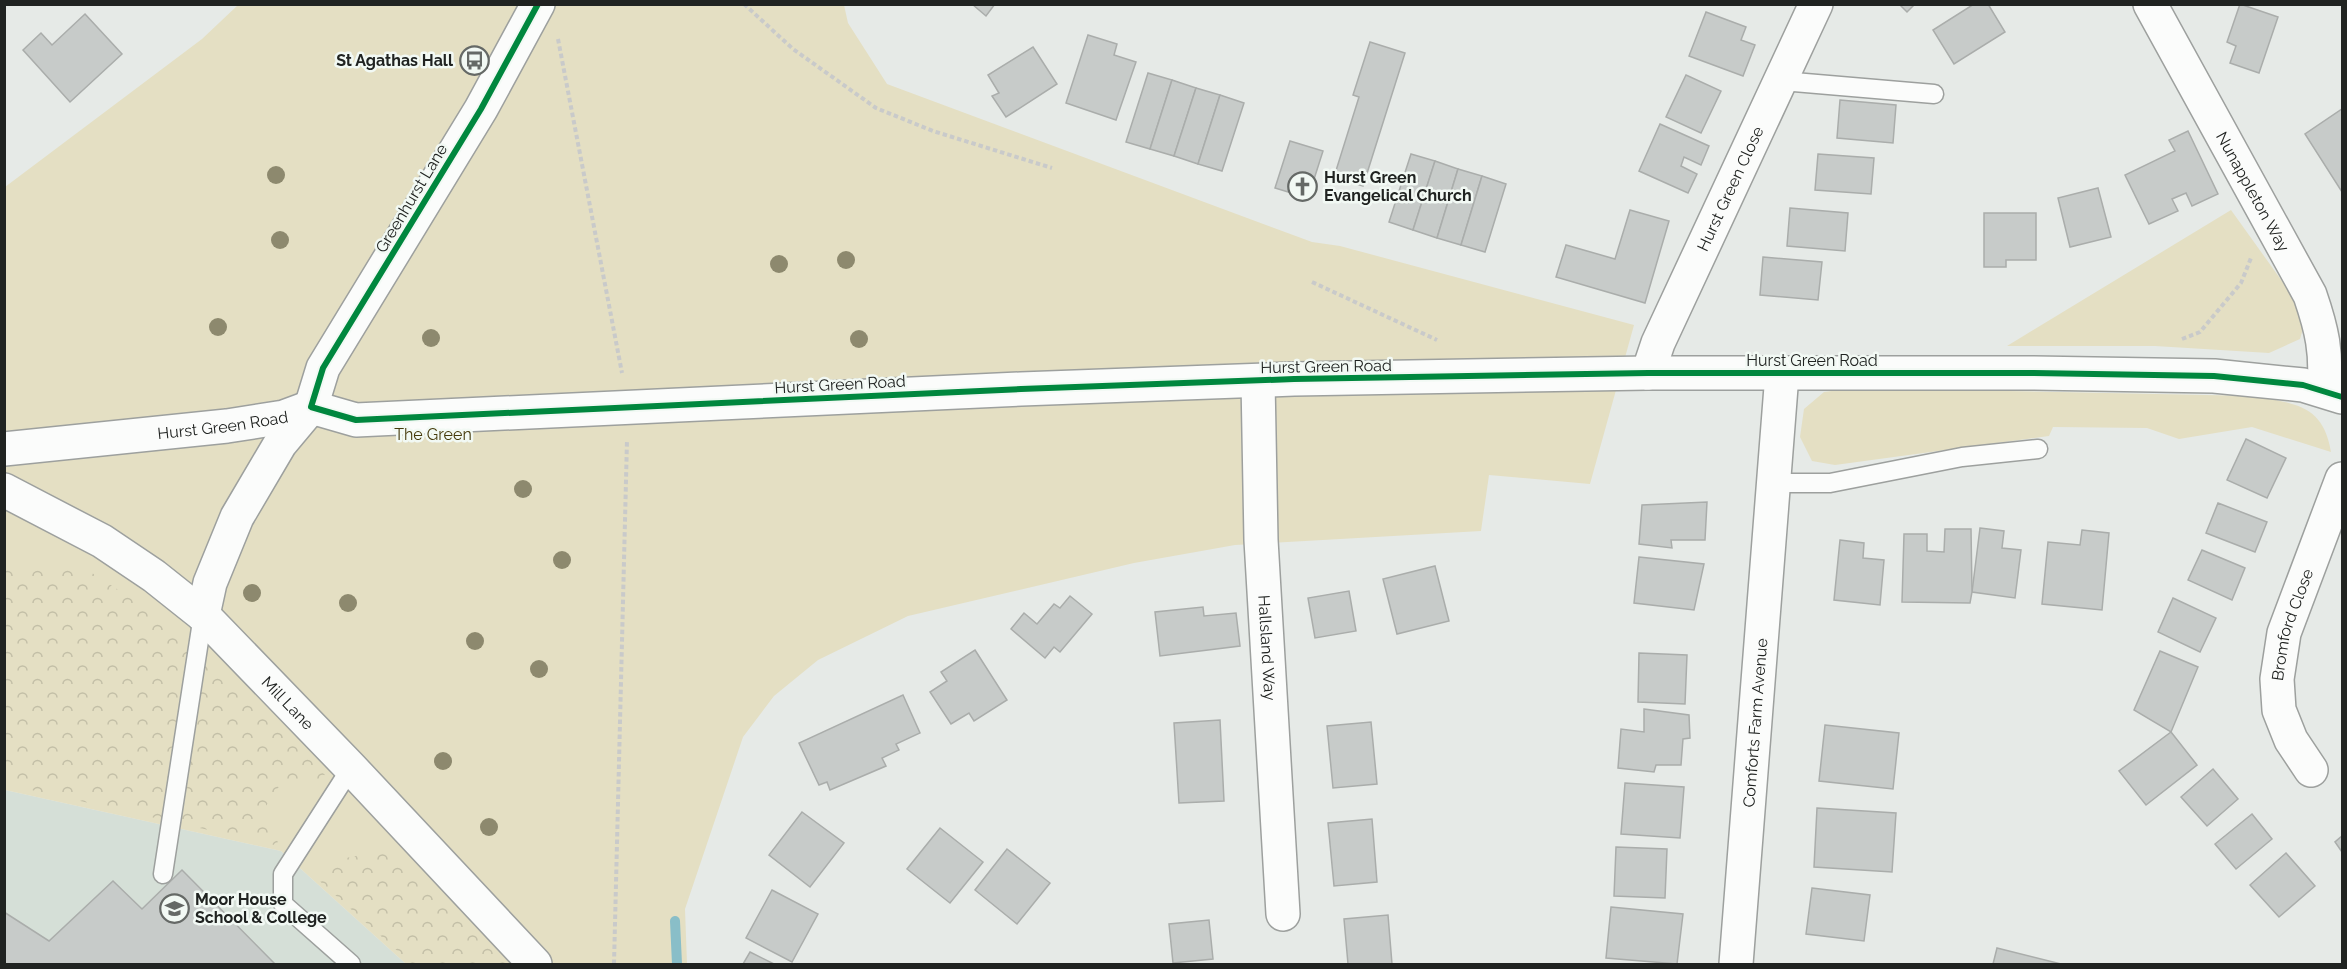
<svg xmlns="http://www.w3.org/2000/svg" width="2347" height="969" viewBox="0 0 2347 969" font-family="Raleway,sans-serif">
<style>
.built{fill:#d5dfd7}
.green{fill:#e4dfc3}
.forest{fill:url(#forest-crowns)}
.lines{fill:none;stroke-linecap:round;stroke-linejoin:round}
.stream{stroke:#89bec8;stroke-width:10}
.building{fill:#c7cbc9;stroke:#aaadab;stroke-width:1.5}
.service-casing{stroke:#9da09e;stroke-width:21}
.minor-casing{stroke:#9da09e;stroke-width:36}
.path{stroke:#c9caca;stroke-width:4;stroke-dasharray:4.5 3;stroke-linecap:butt}
.service{stroke:#fbfcfb;stroke-width:18}
.minor{stroke:#fbfcfb;stroke-width:33}
.cycleway-casing{stroke:#f2f9f4;stroke-width:10}
.cycleway{stroke:#00873e;stroke-width:6}
.tree{fill:#8d896e}
.labels{text-anchor:middle;stroke-width:5;stroke-linejoin:round;paint-order:stroke}
.poi-label{font-size:16px;font-weight:bold;fill:#202321;stroke:#f2f9f4;text-anchor:start}
.street-label{font-size:16px;fill:#202321;stroke:#f2f9f4}
.park-label{font-size:16px;fill:#453a0b;stroke:#f2f9f4}
</style>
<defs>
<pattern id="forest-crowns" width="20" height="18" patternUnits="userSpaceOnUse" patternTransform="scale(1.5)"><rect width="20" height="18" fill="#e4dfc3"/><path d="M2 6a3 3 0 1 1 6 0M12 15a3 3 0 1 1 6 0" fill="none" stroke="#c3bfa7"/></pattern>
</defs>
<rect width="100%" height="100%" fill="#e6eae7"/>
<polygon class="built" points="5,790 281,851 406,964 5,964"/>
<g class="green">
<polygon points="238,5 844,5 848,23 887,84 1312,242 1340,246 1634,325 1590,484 1489,475 1481,531 1235,545 1134,563 908,616 818,660 774,696 743,737 685,909 687,964 406,964 281,851 5,790 5,187 202,39"/>
<polygon points="2231,210 2302,309 2304,325 2300,339 2269,353 2155,346 2007,346"/>
<path d="M1854 388 2254 396C2295 404 2323 404 2331 452L2252 427 2179 439 2147 428 2053 427 2049 436 1835 465 1812 461 1800 437 1804 409 1824 392Z"/>
</g>
<g class="forest">
<polygon points="72,560 197,641 325,775 315,781 282,782 266,806 279,846 5,784 5,567 32,572"/>
<polygon points="385,850 468,926 507,964 412,964 314,876 331,861"/>
</g>
<g class="lines">
<polyline class="stream" points="675,921 677,964"/>
</g>
<g class="building">
<polygon points="972,4 995,4 986,16"/>
<polygon points="1899,4 1915,4 1907,12"/>
<polygon points="1974,4 1988,4 2005,32 1954,64 1933,30"/>
<polygon points="2240,4 2278,17 2259,73 2230,63 2236,46 2227,42"/>
<polygon points="1706,12 1746,27 1741,40 1755,45 1743,76 1689,56"/>
<polygon points="85,14 122,54 70,102 23,50 41,33 52,45"/>
<polygon points="1088,35 1117,44 1114,55 1136,62 1116,120 1066,103"/>
<polygon points="1370,42 1405,53 1363,186 1334,177 1359,97 1353,95"/>
<polygon points="1033,47 1057,84 1006,117 992,96 999,93 988,75"/>
<polygon points="1148,73 1172,80 1150,149 1126,142"/>
<polygon points="1686,75 1721,91 1701,133 1666,117"/>
<polygon points="1172,80 1196,88 1174,156 1150,149"/>
<polygon points="1196,88 1220,95 1198,164 1174,156"/>
<polygon points="1220,95 1244,103 1222,171 1198,164"/>
<polygon points="1840,100 1896,105 1893,143 1837,138"/>
<polygon points="2342,109 2342,192 2305,134"/>
<polygon points="1660,124 1709,146 1701,165 1684,157 1681,166 1697,174 1688,193 1639,171"/>
<polygon points="2188,131 2218,194 2192,206 2186,193 2172,199 2178,211 2149,224 2125,175 2175,151 2169,140"/>
<polygon points="1290,141 1323,151 1308,198 1275,188"/>
<polygon points="1411,154 1435,161 1413,230 1389,222"/>
<polygon points="1818,154 1874,158 1871,194 1815,190"/>
<polygon points="1435,161 1458,169 1437,238 1413,230"/>
<polygon points="1458,169 1482,176 1461,245 1437,238"/>
<polygon points="1482,176 1506,184 1485,252 1461,245"/>
<polygon points="2098,188 2111,237 2070,247 2058,198"/>
<polygon points="1790,208 1848,213 1845,251 1787,246"/>
<polygon points="1630,210 1669,221 1645,303 1556,277 1566,245 1615,259"/>
<polygon points="1984,213 2036,213 2036,260 2006,260 2006,267 1984,267"/>
<polygon points="1763,257 1822,262 1818,300 1760,295"/>
<polygon points="2246,439 2286,458 2267,498 2227,480"/>
<polygon points="1707,502 1705,540 1671,540 1672,548 1639,544 1642,505"/>
<polygon points="2218,503 2267,522 2255,552 2206,533"/>
<polygon points="1980,528 2004,531 2002,548 2021,550 2015,598 1972,592"/>
<polygon points="1945,529 1971,529 1972,592 1970,603 1902,602 1904,534 1927,534 1927,551 1944,552"/>
<polygon points="2082,530 2109,533 2102,610 2042,604 2048,542 2080,545"/>
<polygon points="1840,540 1864,543 1863,558 1884,560 1880,605 1834,600"/>
<polygon points="2202,550 2245,568 2232,600 2188,580"/>
<polygon points="1639,557 1704,564 1694,610 1634,603"/>
<polygon points="1435,566 1449,621 1397,634 1383,579"/>
<polygon points="1349,591 1356,631 1315,638 1308,598"/>
<polygon points="1070,596 1092,614 1060,652 1054,647 1045,658 1011,629 1024,613 1037,624 1054,604 1060,608"/>
<polygon points="2173,598 2216,618 2200,652 2158,632"/>
<polygon points="1203,607 1204,616 1236,613 1240,646 1160,656 1155,612"/>
<polygon points="975,650 1007,700 974,721 969,713 951,724 930,692 947,681 941,672"/>
<polygon points="2160,651 2198,667 2171,732 2134,710"/>
<polygon points="1639,653 1687,655 1685,704 1638,702"/>
<polygon points="903,695 920,733 896,744 899,750 882,758 886,766 830,790 827,782 819,785 799,743"/>
<polygon points="1644,709 1689,715 1690,738 1683,739 1681,765 1656,765 1654,772 1618,768 1621,729 1644,732"/>
<polygon points="1220,720 1224,801 1179,803 1174,723"/>
<polygon points="1371,722 1377,784 1333,788 1327,726"/>
<polygon points="1825,725 1899,733 1893,789 1819,781"/>
<polygon points="2171,732 2197,765 2146,805 2119,771"/>
<polygon points="2213,769 2238,799 2207,826 2181,797"/>
<polygon points="1625,783 1684,787 1680,838 1621,834"/>
<polygon points="1817,808 1896,813 1892,872 1814,867"/>
<polygon points="802,812 844,843 810,887 769,855"/>
<polygon points="2252,814 2272,839 2236,869 2215,844"/>
<polygon points="1372,819 1377,882 1334,886 1328,823"/>
<polygon points="940,828 983,862 950,903 907,869"/>
<polygon points="2342,836 2342,852 2335,842"/>
<polygon points="1616,847 1667,849 1665,898 1614,896"/>
<polygon points="1007,849 1050,883 1017,924 975,890"/>
<polygon points="2286,853 2315,886 2279,917 2250,885"/>
<polygon points="182,870 275,964 4,964 4,912 49,941 113,881 142,909"/>
<polygon points="1812,888 1870,895 1864,941 1806,934"/>
<polygon points="772,890 818,914 792,962 746,938"/>
<polygon points="1611,907 1683,914 1677,964 1606,958"/>
<polygon points="1388,915 1392,964 1348,964 1344,919"/>
<polygon points="1209,920 1213,959 1173,963 1169,924"/>
<polygon points="1997,948 2061,964 1993,964"/>
<polygon points="750,952 774,964 743,964"/>
</g>
<g class="lines">
<defs>
<g id="service">
<polyline points="1782,81 1934,94"/>
<polyline points="1775,483 1830,483 1962,457 2038,449"/>
<polyline points="163,874 203,615"/>
<polyline points="351,964 283,904 283,874 351,768"/>
</g>
<g id="minor">
<path id="s1" d="M2150 4 2310 295C2322 330 2327 352 2324 390"/>
<path id="s2" d="M1648 373 1658 343 1816 4"/>
<path id="s3" d="M1258 381 1261 540 1283 914"/>
<path id="s4" d="M4 449 227 426 284 417 311 407 356 420 1021 389 1294 379 1648 373H2034L2214 376 2303 385 2342 397"/>
<path id="s5" d="M4 490 102 541 154 576 203 615 351 768 535 964"/>
<polyline points="203,615 210,583 237,517 280,444 311,407 323,368 481,109 538,4"/>
<path id="s6" d="M2311 770 2291 740 2279 710 2277 679 2284 633 2342 479"/>
<path id="s7" d="M1736 964 1782 374"/>
</g>
</defs>
<use href="#service" class="service-casing"/>
<use href="#minor" class="minor-casing"/>
<g class="path">
<polyline points="744,4 793,49 876,108 933,131 1052,168"/>
<polyline points="558,39 622,373"/>
<polyline points="1312,282 1437,340"/>
<polyline points="2182,339 2200,332 2241,283 2251,258"/>
<polyline points="614,964 627,440"/>
</g>
<use href="#service" class="service"/>
<use href="#minor" class="minor"/>
<defs>
<polyline id="cycleway" points="538,4 481,109 323,368 311,407 356,420 1021,389 1294,379 1648,373 2034,373 2214,376 2303,385 2342,397"/>
</defs>
<use href="#cycleway" class="cycleway-casing"/>
<use href="#cycleway" class="cycleway"/>
</g>
<g class="tree">
<circle cx="276" cy="175" r="9"/>
<circle cx="280" cy="240" r="9"/>
<circle cx="846" cy="260" r="9"/>
<circle cx="779" cy="264" r="9"/>
<circle cx="218" cy="327" r="9"/>
<circle cx="431" cy="338" r="9"/>
<circle cx="859" cy="339" r="9"/>
<circle cx="523" cy="489" r="9"/>
<circle cx="562" cy="560" r="9"/>
<circle cx="252" cy="593" r="9"/>
<circle cx="348" cy="603" r="9"/>
<circle cx="475" cy="641" r="9"/>
<circle cx="539" cy="669" r="9"/>
<circle cx="443" cy="761" r="9"/>
<circle cx="489" cy="827" r="9"/>
</g>
<defs>
<symbol id="bus-ring" viewBox="-11 -11 22 22"><circle r="9.5" fill="#f2f9f4" stroke="#656966" stroke-width="1.5"/><path d="M-5-6H5V4H4V6H2V4H-2V6H-4V4H-5ZM-3.5-4V0h7V-4ZM-3.5 1.2v1.5H-2V1.2ZM2 1.2v1.5H3.5V1.2Z" fill="#656966"/></symbol>
<symbol id="church-ring" viewBox="-11 -11 22 22"><circle r="9.5" fill="#f2f9f4" stroke="#656966" stroke-width="1.5"/><path d="M-1.2-6h2.4v3.5h3.3v2.4h-3.3V6h-2.4V-.1h-3.3v-2.4h3.3Z" fill="#656966"/></symbol>
<symbol id="school-ring" viewBox="-11 -11 22 22"><circle r="9.5" fill="#f2f9f4" stroke="#656966" stroke-width="1.5"/><path d="M0-5L7-2L0 1L-7-2ZM-4 1L0 2.5L4 1V4Q0 6-4 4Z" fill="#656966"/></symbol>
</defs>
<g fill-rule="evenodd">
<use href="#bus-ring" x="458" y="44" width="33" height="33"/>
<use href="#church-ring" x="1286" y="170" width="33" height="33"/>
<use href="#school-ring" x="158" y="892" width="33" height="33"/>
</g>
<g class="labels">
<g class="poi-label">
<text x="453" y="66" text-anchor="end">St Agathas Hall</text>
<text x="1324" y="183">Hurst Green<tspan x="1324" dy="18">Evangelical Church</tspan></text>
<text x="195" y="905">Moor House<tspan x="195" dy="18">School &amp; College</tspan></text>
</g>
<g class="street-label">
<text dy="6" stroke="none"><textPath href="#s2" startOffset="202">Hurst Green Close</textPath></text>
<text dy="6" stroke="none"><textPath href="#s1" startOffset="214">Nunappleton Way</textPath></text>
<text transform="translate(411 198) rotate(-59)" y="6">Greenhurst Lane</text>
<text x="1812" y="366">Hurst Green Road</text>
<text transform="translate(1326 366) rotate(-1)" y="6">Hurst Green Road</text>
<text transform="translate(840 384) rotate(-3)" y="6">Hurst Green Road</text>
<text dy="6" stroke="none"><textPath href="#s4" startOffset="220">Hurst Green Road</textPath></text>
<text dy="6" stroke="none"><textPath href="#s6" startOffset="156">Bromford Close</textPath></text>
<text dy="6" stroke="none"><textPath href="#s3" startOffset="267">Hallsland Way</textPath></text>
<text dy="6" stroke="none"><textPath href="#s5" startOffset="358">Mill Lane</textPath></text>
<text dy="6" stroke="none"><textPath href="#s7" startOffset="242">Comforts Farm Avenue</textPath></text>
</g>
<g class="park-label">
<text x="433" y="440">The Green</text>
</g>
</g>
<rect width="2347" height="969" fill="none" stroke="#202321" stroke-width="12"/>
</svg>
